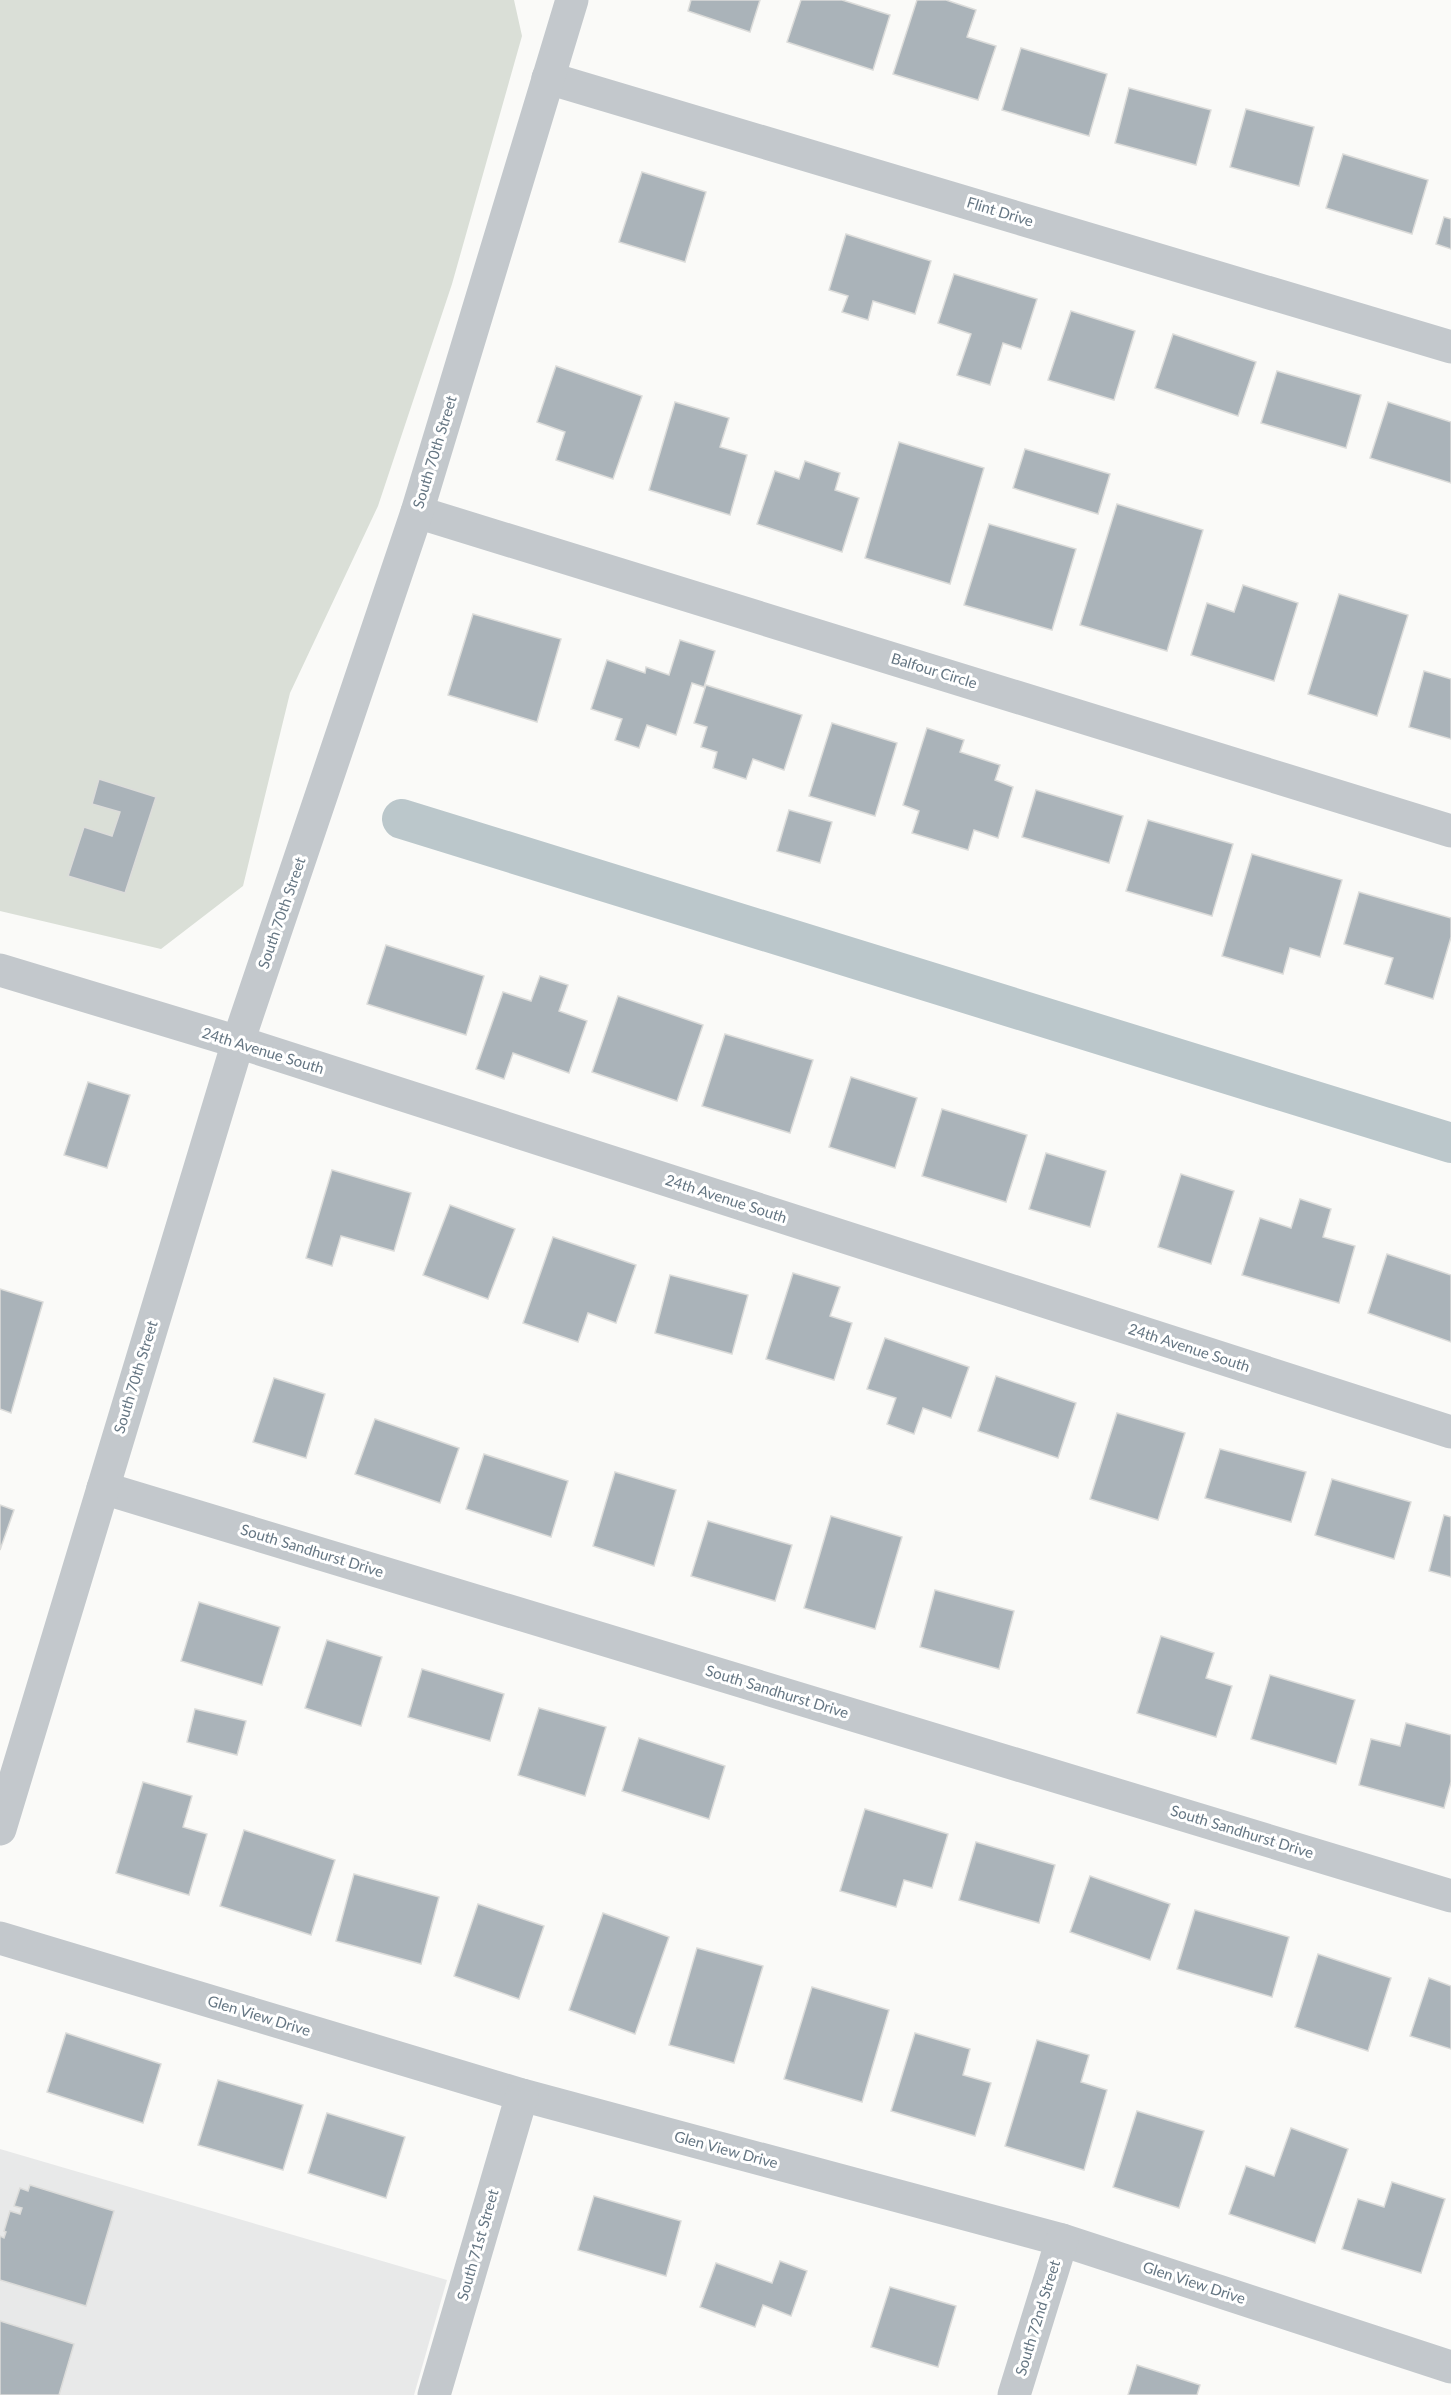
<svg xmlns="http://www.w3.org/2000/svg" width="1451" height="2395" viewBox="0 0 1451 2395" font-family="Lato,sans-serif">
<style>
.built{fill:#e8e9e9}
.green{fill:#dadfd7}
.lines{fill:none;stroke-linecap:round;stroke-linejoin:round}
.canal{stroke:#bbc7cb;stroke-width:40}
.building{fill:#aab3b9;stroke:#dcdcda;stroke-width:1.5}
.minor{stroke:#c3c8cc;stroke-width:33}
.labels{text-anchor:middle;stroke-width:6;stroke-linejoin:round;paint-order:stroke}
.street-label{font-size:15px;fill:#657683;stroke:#fff}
</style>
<rect width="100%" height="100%" fill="#fafaf8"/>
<polygon class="built" points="0,2149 447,2280 414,2395 0,2395"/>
<polygon class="green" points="0,0 514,0 522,36 452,284 378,506 290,693 243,886 161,949 0,911"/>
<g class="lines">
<polyline class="canal" points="402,819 1451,1143"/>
</g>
<g class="building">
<polygon points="691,0 760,0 750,32 688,11"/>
<polygon points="801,0 842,0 890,15 873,70 787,42"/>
<polygon points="917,0 946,0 976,10 967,37 996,46 978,100 893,74"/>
<polygon points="1021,48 1107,74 1089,136 1002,110"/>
<polygon points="1129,88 1211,110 1196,165 1115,143"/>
<polygon points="1246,109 1314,127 1299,186 1230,167"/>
<polygon points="1343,154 1428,180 1412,234 1326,208"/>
<polygon points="642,172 706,192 685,262 619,242"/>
<polygon points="1444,217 1451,219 1451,249 1436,244"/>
<polygon points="846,234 931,261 915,314 873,301 868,320 842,312 848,296 829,290"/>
<polygon points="954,274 1037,299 1021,349 1003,343 990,385 957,375 971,334 938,323"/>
<polygon points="1071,311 1135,331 1114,400 1048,380"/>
<polygon points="1173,334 1256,362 1238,416 1155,388"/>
<polygon points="556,366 642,396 613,479 556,460 565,432 537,422"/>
<polygon points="1277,371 1361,395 1346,448 1261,423"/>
<polygon points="675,402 729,418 720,447 747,455 730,515 649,490"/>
<polygon points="1388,402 1451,422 1451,483 1370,458"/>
<polygon points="899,442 984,468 950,584 865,558"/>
<polygon points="1025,449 1110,474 1098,514 1013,488"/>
<polygon points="805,461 840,473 835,490 859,498 842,552 757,524 775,471 799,479"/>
<polygon points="1117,504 1203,530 1167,651 1080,625"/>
<polygon points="989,524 1076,549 1052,630 964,605"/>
<polygon points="1243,585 1298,603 1274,681 1191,655 1207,603 1234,612"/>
<polygon points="1339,594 1408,615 1377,716 1308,694"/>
<polygon points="473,614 561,639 537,722 448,695"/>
<polygon points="680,640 715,651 704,687 692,683 676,735 647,725 639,748 615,740 622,719 591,709 607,660 645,673 646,667 669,675"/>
<polygon points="1424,671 1451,679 1451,739 1409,727"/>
<polygon points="706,685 802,715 784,770 753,759 746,779 713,768 717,752 701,747 707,727 694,723"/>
<polygon points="832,723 897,743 875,816 809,796"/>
<polygon points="927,728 964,740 960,752 1000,765 995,780 1013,787 998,838 974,830 968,850 912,833 919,811 903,805"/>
<polygon points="99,779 156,797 125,893 68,876 84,827 112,836 120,812 92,804"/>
<polygon points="1036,790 1123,816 1109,863 1022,837"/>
<polygon points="789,810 832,822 820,863 777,851"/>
<polygon points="1148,820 1233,844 1212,916 1126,891"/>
<polygon points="1252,854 1342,880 1320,957 1290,948 1283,974 1222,956"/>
<polygon points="1359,892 1451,918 1451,937 1433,999 1385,984 1393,958 1344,944"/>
<polygon points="386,945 484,976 466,1035 367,1004"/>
<polygon points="540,976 568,985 559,1011 587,1021 569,1073 513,1053 504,1079 476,1069 503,992 531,1001"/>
<polygon points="618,996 703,1025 677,1101 592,1072"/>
<polygon points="725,1034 813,1060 790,1133 702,1106"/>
<polygon points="851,1077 917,1098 895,1168 829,1147"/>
<polygon points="88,1082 130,1095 107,1168 64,1155"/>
<polygon points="942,1109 1027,1135 1006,1202 922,1176"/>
<polygon points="1046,1153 1106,1171 1090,1227 1029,1209"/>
<polygon points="332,1170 411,1193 394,1251 341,1236 332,1266 306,1258"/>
<polygon points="1181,1174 1234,1191 1211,1264 1158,1247"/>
<polygon points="1300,1199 1331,1209 1323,1237 1355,1246 1339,1303 1242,1275 1260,1218 1291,1228"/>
<polygon points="450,1205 515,1229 488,1299 423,1275"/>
<polygon points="553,1237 636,1265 616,1323 588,1313 578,1342 523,1323"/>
<polygon points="1387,1254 1451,1275 1451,1342 1368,1313"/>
<polygon points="793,1273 840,1287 830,1316 852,1323 834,1380 766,1359"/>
<polygon points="670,1275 748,1295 732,1354 655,1333"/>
<polygon points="0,1289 43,1302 11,1413 0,1409"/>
<polygon points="885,1338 969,1367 951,1418 923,1408 914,1434 887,1424 896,1398 867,1389"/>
<polygon points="996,1376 1076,1403 1058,1458 978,1431"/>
<polygon points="274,1378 325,1394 306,1458 253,1442"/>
<polygon points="1117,1413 1185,1433 1158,1520 1090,1499"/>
<polygon points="375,1419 459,1448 440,1503 355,1474"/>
<polygon points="1220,1449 1306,1472 1291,1522 1205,1498"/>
<polygon points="484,1454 568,1481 551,1537 466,1509"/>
<polygon points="615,1472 676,1490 654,1566 593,1546"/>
<polygon points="1332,1479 1411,1502 1394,1559 1315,1535"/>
<polygon points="0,1505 14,1510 0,1550"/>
<polygon points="1444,1515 1451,1517 1451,1577 1429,1571"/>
<polygon points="831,1516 902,1537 875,1629 804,1608"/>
<polygon points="708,1521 792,1545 775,1601 691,1576"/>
<polygon points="935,1590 1014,1611 999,1669 920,1647"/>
<polygon points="199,1602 280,1627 262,1685 181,1661"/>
<polygon points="1161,1636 1214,1653 1206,1678 1232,1686 1216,1737 1137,1713"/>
<polygon points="327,1640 382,1657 361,1726 305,1708"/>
<polygon points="422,1669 504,1694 490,1741 408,1717"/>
<polygon points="1270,1675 1355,1700 1336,1764 1251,1739"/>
<polygon points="539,1708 606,1727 585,1796 518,1775"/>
<polygon points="195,1709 246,1721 237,1755 187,1742"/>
<polygon points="1406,1723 1451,1735 1451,1782 1444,1808 1359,1785 1371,1739 1400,1746"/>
<polygon points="639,1738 725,1766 709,1819 622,1791"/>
<polygon points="143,1782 192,1796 183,1827 207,1834 189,1895 116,1873"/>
<polygon points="865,1809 948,1834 932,1888 904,1880 896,1907 840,1891"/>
<polygon points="244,1830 335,1860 311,1935 220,1906"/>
<polygon points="976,1842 1055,1865 1039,1923 959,1900"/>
<polygon points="354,1874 439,1897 421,1964 336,1941"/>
<polygon points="1090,1876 1170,1904 1150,1960 1070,1932"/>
<polygon points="478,1904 544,1926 519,1999 454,1976"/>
<polygon points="1195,1910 1289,1937 1272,1997 1177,1969"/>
<polygon points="603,1913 669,1937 635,2034 569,2010"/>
<polygon points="697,1948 763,1966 734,2063 669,2045"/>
<polygon points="1318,1954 1391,1978 1368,2051 1295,2027"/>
<polygon points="1429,1978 1451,1986 1451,2049 1410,2036"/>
<polygon points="812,1987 889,2010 862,2102 784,2079"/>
<polygon points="66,2033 161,2064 143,2123 47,2092"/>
<polygon points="915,2033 970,2049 963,2075 991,2083 975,2136 891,2111"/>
<polygon points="1037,2040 1089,2055 1081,2082 1107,2090 1084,2170 1005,2146"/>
<polygon points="218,2080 303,2105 283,2170 198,2145"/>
<polygon points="1137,2111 1204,2131 1179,2208 1113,2187"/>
<polygon points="327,2113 405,2137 386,2198 308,2173"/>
<polygon points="1291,2128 1348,2149 1315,2243 1229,2214 1246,2166 1274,2176"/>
<polygon points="1392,2182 1445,2199 1421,2273 1342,2249 1358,2199 1384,2207"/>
<polygon points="30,2185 114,2211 86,2306 0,2280 0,2236 4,2238 6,2232 4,2231 10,2211 20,2214 22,2208 14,2206 20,2188 28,2191"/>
<polygon points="594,2196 681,2221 666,2276 578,2250"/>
<polygon points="780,2261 807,2271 791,2316 763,2305 755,2327 700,2307 716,2263 772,2283"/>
<polygon points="890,2287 956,2306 938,2367 871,2347"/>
<polygon points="0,2321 74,2344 59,2395 0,2395"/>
<polygon points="1137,2365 1200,2385 1197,2395 1128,2395"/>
</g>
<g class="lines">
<g class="minor">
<polyline points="548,78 1451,347"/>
<polyline points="417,512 1451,831"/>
<polyline points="0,970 238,1042 1451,1432"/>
<polyline points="103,1488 1451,1896"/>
<polyline points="0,1829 238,1042 417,512 572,0"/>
<polyline points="0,1938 522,2095 1062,2240 1451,2367"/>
<polyline points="434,2395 522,2095"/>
<polyline points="1014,2395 1062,2240"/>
</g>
</g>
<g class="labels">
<g class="street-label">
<text transform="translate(1000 212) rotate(17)" y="5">Flint Drive</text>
<text transform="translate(435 452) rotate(-73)" y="5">South 70th Street</text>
<text transform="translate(934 671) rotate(17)" y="5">Balfour Circle</text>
<text transform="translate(282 913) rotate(-71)" y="5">South 70th Street</text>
<text transform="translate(263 1051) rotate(17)" y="5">24th Avenue South</text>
<text transform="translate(726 1199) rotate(18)" y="5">24th Avenue South</text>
<text transform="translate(1189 1348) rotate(18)" y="5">24th Avenue South</text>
<text transform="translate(136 1377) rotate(-73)" y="5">South 70th Street</text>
<text transform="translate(312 1551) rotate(17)" y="5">South Sandhurst Drive</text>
<text transform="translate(777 1692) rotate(17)" y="5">South Sandhurst Drive</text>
<text transform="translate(1242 1832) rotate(17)" y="5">South Sandhurst Drive</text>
<text transform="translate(259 2016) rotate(17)" y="5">Glen View Drive</text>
<text transform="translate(726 2150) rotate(15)" y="5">Glen View Drive</text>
<text transform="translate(478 2245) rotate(-74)" y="5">South 71st Street</text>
<text transform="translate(1194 2283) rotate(18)" y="5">Glen View Drive</text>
<text transform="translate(1038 2318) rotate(-73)" y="5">South 72nd Street</text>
</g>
</g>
</svg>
